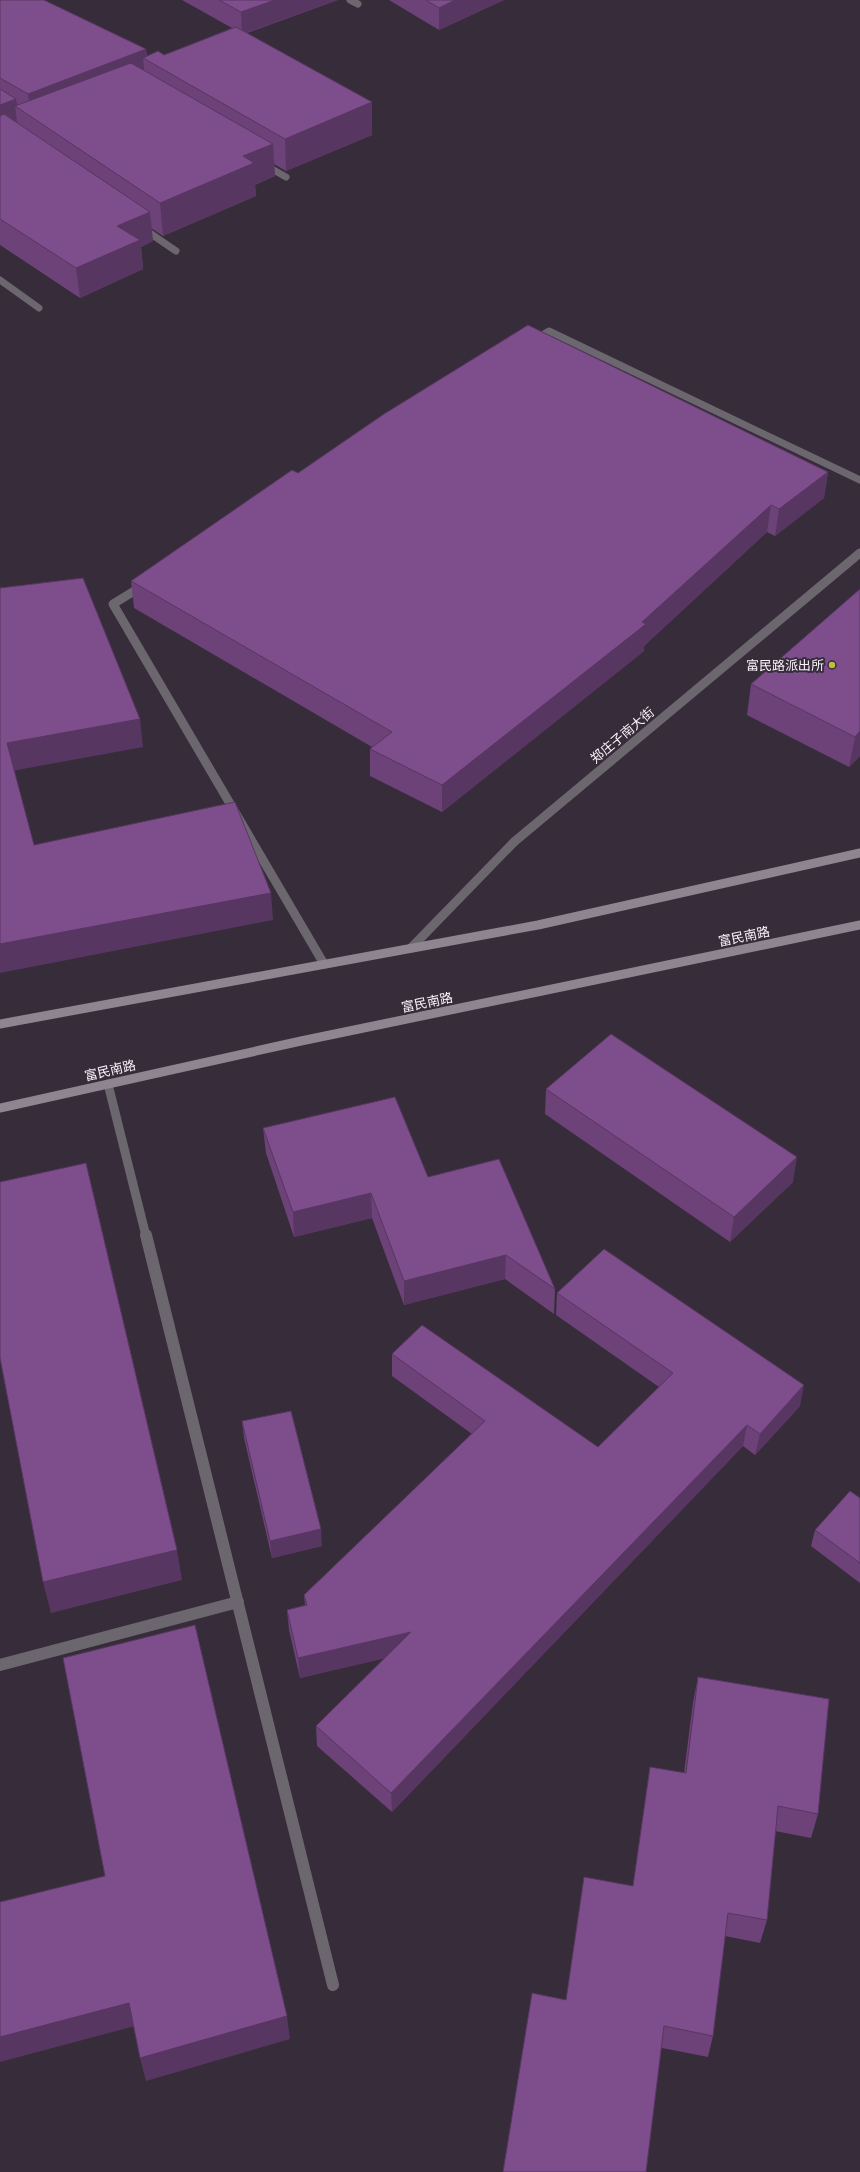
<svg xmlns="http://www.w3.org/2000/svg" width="860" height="2172" viewBox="0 0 860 2172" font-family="'Sofia Sans Condensed','Noto Sans SC',sans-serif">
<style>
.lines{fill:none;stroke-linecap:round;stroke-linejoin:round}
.minor-far2{stroke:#6c676e;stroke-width:7}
.minor-far1{stroke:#6c676e;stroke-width:9}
.minor{stroke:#6c676e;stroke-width:12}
.secondary{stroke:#8d8590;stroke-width:9}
.wall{fill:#6c4278}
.shaded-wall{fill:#583662}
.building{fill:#7e4d8c;stroke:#583662}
.poi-dot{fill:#c0be41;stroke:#372c3a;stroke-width:1.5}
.labels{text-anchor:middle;stroke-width:4;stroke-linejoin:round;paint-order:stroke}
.poi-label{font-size:13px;fill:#f9f2fb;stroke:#372c3a;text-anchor:end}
.street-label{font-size:13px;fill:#f9f2fb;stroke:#372c3a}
</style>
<rect width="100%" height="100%" fill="#372c3a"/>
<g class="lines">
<g class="minor-far2">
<polyline points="350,0 358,4"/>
<polyline points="263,164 286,177"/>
<polyline points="141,227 176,251"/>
<polyline points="0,280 39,308"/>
<polyline points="534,340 549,331 860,480"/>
</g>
<g class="minor-far1">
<polyline points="144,585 113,604 324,964"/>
<polyline points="411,948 514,842 860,553"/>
<polyline points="108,1084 146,1236"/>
</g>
<g class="minor">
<polyline points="146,1235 333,1985"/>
<polyline points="0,1665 238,1602"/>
</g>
<g class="secondary">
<polyline points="0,1024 538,925 860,853"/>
<polyline points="0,1108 301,1041 860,925"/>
</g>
</g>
<g class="wall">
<polygon points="0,0 146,49 147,56 164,55 232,28 182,0 338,0 247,33 372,135 286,171 274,164 275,176 255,185 256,196 163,236 151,228 153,241 141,247 143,269 80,298 0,245"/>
<polygon points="389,0 504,0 439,30"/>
<polygon points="828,472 824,498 775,536 767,532 644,646 644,651 442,812 370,776 370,749 372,747 134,608 131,581 298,473"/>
<polygon points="860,589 860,756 849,767 747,715 751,684"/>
<polygon points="546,1089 793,1182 730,1242 545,1114"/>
<polygon points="263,1128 428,1177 555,1289 554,1314 505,1279 404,1305 372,1218 294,1237 266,1153"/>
<polygon points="557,1293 800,1406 755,1455 743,1446 392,1812 317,1746 316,1726 385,1658 300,1678 289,1630 287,1610 305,1605 304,1595 472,1434 392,1376 392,1354 598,1447 659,1387 556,1315"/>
<polygon points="242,1421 322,1546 272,1558 244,1438"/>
<polygon points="860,1498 860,1583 811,1546 815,1530"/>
<polygon points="698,1677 818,1814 811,1838 775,1831 767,1920 760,1943 725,1936 713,2036 708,2057 662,2048 566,2000 633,1885 650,1767 684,1773 693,1702"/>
</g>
<g class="shaded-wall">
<polygon points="275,0 338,0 242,34 241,12"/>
<polygon points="455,0 504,0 439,30 439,8"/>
<polygon points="146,49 147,60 143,58 145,79 31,117 28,94"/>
<polygon points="16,99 18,108 15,106 18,129 0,136 0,105"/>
<polygon points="372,102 372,135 286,171 285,139"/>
<polygon points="273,144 275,176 255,185 256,196 163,236 160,203 243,156"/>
<polygon points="150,212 153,241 141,247 143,269 80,298 76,268 117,226"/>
<polygon points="828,472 824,498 775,536 779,509"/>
<polygon points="771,505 767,532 644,646 644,651 442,812 442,785 642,622"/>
<polygon points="140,719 143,747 12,771 7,743"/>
<polygon points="860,731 860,756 849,767 855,737"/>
<polygon points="271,893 273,920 0,973 0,944"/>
<polygon points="797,1157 793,1182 730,1242 734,1217"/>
<polygon points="371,1193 372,1218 294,1237 293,1212"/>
<polygon points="506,1255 505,1279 404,1305 404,1281"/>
<polygon points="804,1385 800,1406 755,1455 760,1434"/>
<polygon points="747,1425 743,1446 392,1812 391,1793"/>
<polygon points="321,1529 322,1546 272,1558 270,1541"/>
<polygon points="177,1550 182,1580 51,1613 43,1582"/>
<polygon points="411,1632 412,1652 300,1678 298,1658"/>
<polygon points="129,2003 135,2026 0,2062 0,2037"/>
<polygon points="287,2016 290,2039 146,2081 140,2058"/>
</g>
<g class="building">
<polygon points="0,0 44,0 146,49 28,94 0,78"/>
<polygon points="219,0 275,0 241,12"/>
<polygon points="426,0 455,0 439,8"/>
<polygon points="236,27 372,102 285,139 143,58 158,51 164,55"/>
<polygon points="131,63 273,144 243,156 254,163 160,203 15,106"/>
<polygon points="0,89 16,99 0,105"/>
<polygon points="4,114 150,212 117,226 140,240 76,268 0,219 0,116"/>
<polygon points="528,325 828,472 779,509 771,505 642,622 646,624 442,785 370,749 392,732 131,581 292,470 298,473 384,414"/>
<polygon points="83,578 140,719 7,743 34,845 235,802 271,893 0,944 0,588"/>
<polygon points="860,589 860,731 855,737 751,684"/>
<polygon points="611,1034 797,1157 734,1217 546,1089"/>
<polygon points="395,1097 428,1177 499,1159 555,1289 506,1255 404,1281 371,1193 293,1212 263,1128"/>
<polygon points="86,1163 177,1550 43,1582 0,1358 0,1182"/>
<polygon points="604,1249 804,1385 760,1434 747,1425 391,1793 316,1726 411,1632 298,1658 287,1610 307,1605 304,1595 485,1421 392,1354 422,1325 598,1447 673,1373 557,1293"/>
<polygon points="291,1411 321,1529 270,1541 242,1421"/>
<polygon points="850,1491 860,1498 860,1563 815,1530"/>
<polygon points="195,1625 287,2016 140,2058 129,2003 0,2037 0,1902 105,1876 63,1658"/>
<polygon points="698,1677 829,1699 818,1814 778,1806 767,1920 728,1913 713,2036 664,2026 646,2172 503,2172 532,1993 566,2000 584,1877 633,1886 650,1767 686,1773"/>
</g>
<circle class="poi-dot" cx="832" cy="665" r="4"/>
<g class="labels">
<g class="poi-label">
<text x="824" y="670">富民路派出所</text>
</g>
<g class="street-label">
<text transform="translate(622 735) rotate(-40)" y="5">郑庄子南大街</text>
<text transform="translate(744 936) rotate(-12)" y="5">富民南路</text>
<text transform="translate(427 1002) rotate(-12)" y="5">富民南路</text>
<text transform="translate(110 1070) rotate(-13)" y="5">富民南路</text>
</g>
</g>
</svg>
